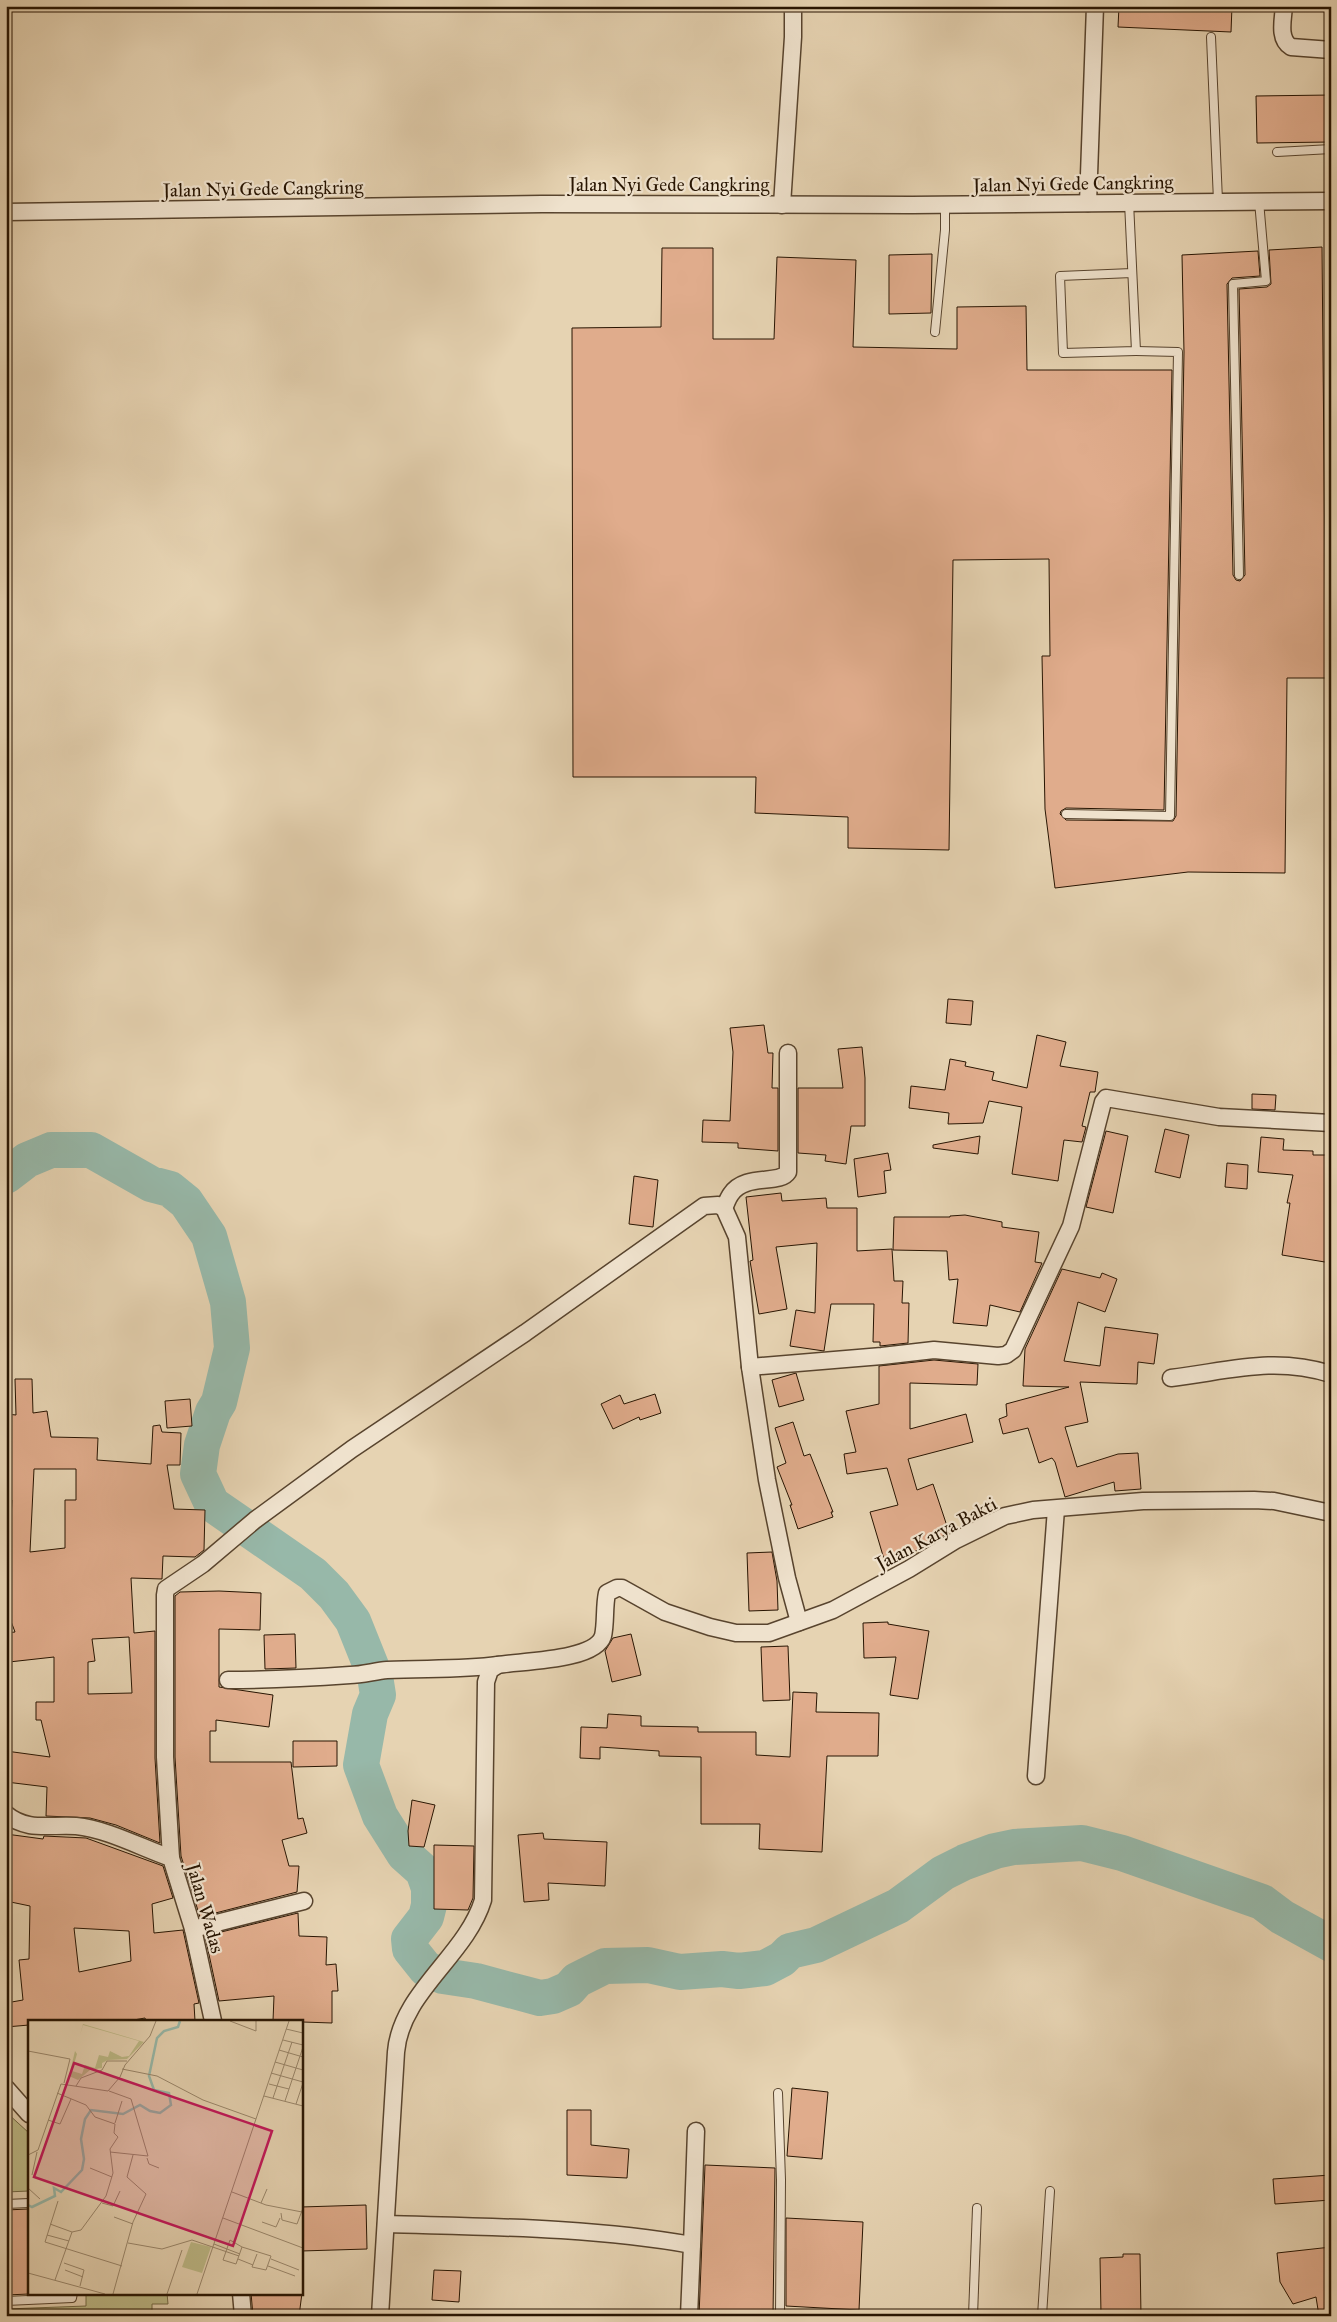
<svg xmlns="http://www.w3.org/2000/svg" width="1337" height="2322" viewBox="0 0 1337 2322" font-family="'IM FELL Great Primer',serif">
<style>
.green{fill:#bdba87;stroke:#726844}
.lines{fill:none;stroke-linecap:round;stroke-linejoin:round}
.river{stroke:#97b8a9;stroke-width:36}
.building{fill:#e0ac8c;stroke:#281502;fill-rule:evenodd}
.service-casing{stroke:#58442e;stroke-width:10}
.minor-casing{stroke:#58442e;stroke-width:19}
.service{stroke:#efe2cd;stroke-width:8}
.minor{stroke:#efe2cd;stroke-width:16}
.labels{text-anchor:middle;stroke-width:4.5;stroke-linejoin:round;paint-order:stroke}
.street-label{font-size:19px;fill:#281502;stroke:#efe2cd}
.inset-river{fill:none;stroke:#97b8a9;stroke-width:2.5}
.inset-road{fill:none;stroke:#9a876c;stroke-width:1}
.view{fill:#c2185b;fill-opacity:0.15;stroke:#c2185b;stroke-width:2.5}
.inset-edge{fill:none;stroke:#281502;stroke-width:2.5}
</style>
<rect width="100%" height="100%" fill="#e6d3b2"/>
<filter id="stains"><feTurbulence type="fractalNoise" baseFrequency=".004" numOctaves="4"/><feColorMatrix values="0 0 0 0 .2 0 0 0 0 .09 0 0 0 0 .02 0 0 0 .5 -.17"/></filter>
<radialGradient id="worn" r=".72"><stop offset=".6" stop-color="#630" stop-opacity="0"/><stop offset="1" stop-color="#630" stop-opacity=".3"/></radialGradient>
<g class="green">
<polygon points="6,2112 29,2133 29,2191 6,2192"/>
<polygon points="86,2293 167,2293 168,2304 152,2304 152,2316 21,2316 21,2313 6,2314 6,2309 86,2306"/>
</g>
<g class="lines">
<polyline class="river" points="6,1176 27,1160 51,1150 91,1150 151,1184 170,1189 186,1202 209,1236 228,1302 232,1348 219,1402 213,1412 202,1445 198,1474 212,1504 313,1574 334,1595 353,1621 375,1676 378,1695 370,1714 361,1765 380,1816 404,1854 423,1871 429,1888 429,1905 426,1917 409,1939 410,1949 426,1969 443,1976 476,1981 540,1998 553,1996 569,1989 577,1980 605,1966 648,1965 680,1972 722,1969 739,1971 765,1968 782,1959 790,1951 816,1945 898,1906 943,1873 965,1862 995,1851 1014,1847 1082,1843 1122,1853 1262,1902 1282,1917 1331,1944"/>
</g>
<g class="building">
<polygon points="1119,6 1232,6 1231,32 1118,27"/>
<polygon points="1331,95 1331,142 1257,143 1256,96"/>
<polygon points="1322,247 1326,678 1287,678 1285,873 1188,872 1055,888 1045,809 1042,656 1050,656 1049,559 953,560 949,850 848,848 848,817 755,813 756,777 573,777 572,328 661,327 662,248 713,248 713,339 774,339 777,257 856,260 853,347 957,349 957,307 1026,306 1027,370 1172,370 1164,810 1066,808 1061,811 1060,814 1066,820 1173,821 1176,816 1184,352 1182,255 1258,251 1260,276 1232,278 1227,284 1233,575 1236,580 1240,581 1245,575 1239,289 1267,287 1271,284 1269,250"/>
<polygon points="932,254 931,313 889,314 889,255"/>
<polygon points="948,999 973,1001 971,1025 946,1023"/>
<polygon points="764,1025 768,1053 773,1053 772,1088 778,1088 778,1151 738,1148 738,1143 702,1142 703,1120 730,1121 733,1052 730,1028"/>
<polygon points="1037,1035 1066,1042 1060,1066 1098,1072 1095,1092 1090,1092 1082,1126 1086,1127 1082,1142 1064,1140 1058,1181 1012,1174 1022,1107 989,1101 983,1123 948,1124 949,1113 909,1108 911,1086 945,1090 950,1059 966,1062 965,1066 994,1072 992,1080 1027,1088"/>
<polygon points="862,1047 865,1078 865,1126 851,1126 846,1164 825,1161 826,1155 798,1153 798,1088 843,1088 838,1049"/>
<polygon points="1252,1094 1276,1095 1275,1110 1252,1109"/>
<polygon points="1165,1129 1189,1135 1180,1178 1155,1172"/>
<polygon points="1106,1131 1128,1136 1113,1213 1086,1207"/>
<polygon points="980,1136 978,1154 933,1148 933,1145"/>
<polygon points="1261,1137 1284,1139 1283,1150 1313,1151 1313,1155 1331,1155 1331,1263 1282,1255 1290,1203 1287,1203 1293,1175 1258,1172"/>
<polygon points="888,1153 891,1170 884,1171 886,1193 858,1197 854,1159"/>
<polygon points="1227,1163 1248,1165 1247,1189 1225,1187"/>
<polygon points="634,1176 658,1180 653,1227 629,1224"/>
<polygon points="781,1193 782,1201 826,1198 827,1208 857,1208 857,1251 892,1249 894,1281 903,1281 902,1303 909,1303 908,1343 880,1346 880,1342 873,1342 874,1304 831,1304 824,1351 790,1346 796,1310 815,1313 817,1243 776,1247 787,1309 759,1314 750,1261 753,1260 746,1197"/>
<polygon points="965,1215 1002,1222 1002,1227 1039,1232 1035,1262 1042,1263 1020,1312 990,1305 987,1326 953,1323 958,1279 949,1280 947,1251 893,1250 894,1217 950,1217 950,1216"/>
<polygon points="1062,1269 1100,1278 1102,1273 1117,1279 1105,1312 1078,1302 1064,1361 1100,1366 1105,1327 1158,1334 1154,1364 1138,1362 1137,1384 1080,1382 1088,1422 1065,1427 1077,1467 1118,1454 1138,1453 1141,1489 1115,1491 1114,1482 1065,1497 1055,1462 1052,1458 1039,1463 1028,1428 1003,1434 999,1419 1007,1416 1006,1404 1069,1387 1023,1386 1025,1349"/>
<polygon points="934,1360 978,1364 977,1385 910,1383 910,1429 966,1414 973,1442 908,1459 917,1490 933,1484 949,1532 923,1549 884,1559 870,1512 898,1505 887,1468 847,1474 844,1454 856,1452 846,1411 879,1404 879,1366"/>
<polygon points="796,1373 804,1400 779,1407 772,1380"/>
<path d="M15 1379H32L33 1413 47 1411 51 1437 98 1438 97 1460 151 1464 153 1426 160 1425 162 1432 181 1433 180 1465H167L174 1509 205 1510 204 1550 195 1557 163 1556 162 1579 131 1578 134 1633 155 1631V1758L160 1843 116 1825 90 1818 46 1816 47 1787 6 1782V1751L50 1757 41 1720H36V1702H54V1657L9 1662 6 1640V1633L15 1632 6 1608V1555L9 1554 12 1500H6V1414L16 1415ZM34 1469H76V1500H65V1548L30 1552ZM129 1637 132 1693 88 1694V1662L95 1661 92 1639Z"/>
<polygon points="655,1394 661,1413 640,1420 639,1417 613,1429 601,1404 620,1395 624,1404"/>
<polygon points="190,1399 192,1426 167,1428 165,1401"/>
<polygon points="793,1422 804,1456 810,1454 833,1512 831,1512 833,1517 798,1529 790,1505 792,1505 777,1467 786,1463 775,1428"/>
<polygon points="772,1552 777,1581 778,1610 749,1611 747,1553"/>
<polygon points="219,1591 261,1593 260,1630 219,1629 219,1687 273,1695 269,1727 216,1720 216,1731 210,1731 210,1762 291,1762 298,1819 303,1818 307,1833 282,1840 289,1866 299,1866 297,1892 200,1917 181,1856 175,1757 175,1596 180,1592"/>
<polygon points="888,1622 888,1624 929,1631 918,1699 890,1695 896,1657 864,1658 863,1623"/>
<polygon points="295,1634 296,1668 265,1669 264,1635"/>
<polygon points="631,1634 641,1675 612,1682 605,1651 613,1638"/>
<polygon points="788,1646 790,1700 763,1701 761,1647"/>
<polygon points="793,1692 817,1693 816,1712 879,1713 878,1756 827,1756 822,1852 759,1849 760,1824 701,1824 701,1757 659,1756 659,1751 600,1747 600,1759 580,1758 581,1727 607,1728 608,1714 641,1716 641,1726 698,1727 698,1732 756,1732 756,1755 790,1757"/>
<polygon points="293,1741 337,1741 337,1766 293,1767"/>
<polygon points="412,1800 435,1805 424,1847 409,1846 408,1831"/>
<polygon points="543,1833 544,1839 607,1842 605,1886 548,1883 549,1900 524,1902 518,1835"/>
<path d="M6 1834 43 1839 44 1836 86 1838 163 1866 173 1898 152 1904 154 1933 183 1930 199 2003 194 2004 195 2021H146L145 2018 128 2021H29V2025L6 2027V2003L23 2000 19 1960 29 1959 30 1906 6 1901ZM74 1928 129 1931 131 1961 79 1972Z"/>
<polygon points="434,1845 474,1846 473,1898 468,1910 434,1909"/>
<polygon points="298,1913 299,1936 327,1937 326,1965 336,1964 338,1991 332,1991 332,2023 273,2021 274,1996 219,2001 205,1936"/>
<polygon points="792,2088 828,2092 822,2159 787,2156"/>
<polygon points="567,2110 591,2110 591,2145 629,2149 627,2178 567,2175"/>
<polygon points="705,2165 775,2168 773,2316 699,2316"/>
<polygon points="1331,2175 1331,2200 1275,2204 1273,2179"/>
<polygon points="366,2205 367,2249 301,2251 301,2207"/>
<polygon points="28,2209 29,2294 6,2295 6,2210"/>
<polygon points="786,2218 863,2222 859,2310 786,2306"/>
<polygon points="1331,2247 1331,2316 1319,2316 1316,2297 1293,2304 1280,2282 1277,2253"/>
<polygon points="1123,2254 1140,2254 1141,2316 1124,2316 1124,2313 1101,2314 1100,2258 1123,2257"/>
<polygon points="434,2270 461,2271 459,2302 432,2300"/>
<polygon points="251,2293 302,2293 299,2316 253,2316"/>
</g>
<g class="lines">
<defs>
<g id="service">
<polyline points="1211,37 1218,201"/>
<polyline points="1277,152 1331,149"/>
<polyline points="1129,202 1136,351 1063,353 1060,276 1132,273"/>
<polyline points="935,332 945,230 945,204"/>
<polyline points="1239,575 1233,284 1266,281 1259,201"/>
<polyline points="1066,814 1170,816 1178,352 1136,351"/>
<polyline points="778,2093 781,2180 780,2316"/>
<polyline points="6,2204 29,2203"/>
<polyline points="6,2301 72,2298 73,2293"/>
<polyline points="973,2316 977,2208"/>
<polyline points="1042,2316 1050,2191"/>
</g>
<g id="minor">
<path d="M1284 6C1283 20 1278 39 1291 47L1331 50"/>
<polyline points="1088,203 1095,6"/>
<polyline points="782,205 793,37 793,6"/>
<polyline points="6,212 542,204 912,205 1331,201"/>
<path d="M724 1208C726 1204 728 1198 731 1194 745 1173 780 1185 788 1172V1053"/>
<polyline points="750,1367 882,1356 934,1350 998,1356 1006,1355 1013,1350 1071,1226 1103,1102 1106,1098 1219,1117 1331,1123"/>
<path d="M1171 1378C1229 1371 1273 1356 1331 1374"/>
<path d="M228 1680C268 1680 309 1678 350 1675 362 1675 375 1671 387 1670 425 1668 461 1670 498 1665"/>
<polyline points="1036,1776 1056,1509"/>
<path d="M6 1814C27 1832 51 1824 76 1826 107 1829 142 1848 171 1858L193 1929 213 2021"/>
<polyline points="171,1858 165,1757 165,1595 166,1589 203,1564 255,1520 352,1449 525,1333 704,1206 718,1205 724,1208 737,1237 750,1367 767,1480 787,1578 799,1622"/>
<polyline points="193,1929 304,1901"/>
<polyline points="6,2088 29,2114"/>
<path d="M386 2224C488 2227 591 2227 692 2245L689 2316"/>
<polyline points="692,2245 696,2131"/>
<polyline points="241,2293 243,2316"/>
<path d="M380 2316 396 2052C401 1992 466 1956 483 1900L486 1682 490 1670 498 1665C521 1661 595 1661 603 1636 606 1623 604 1607 607 1593L617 1588H622L665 1612 710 1627 736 1633H769L833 1610 909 1569 956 1540 1005 1516 1033 1510 1143 1501 1254 1500 1274 1501 1331 1513"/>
</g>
</defs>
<use href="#service" class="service-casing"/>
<use href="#minor" class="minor-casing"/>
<use href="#service" class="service"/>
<use href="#minor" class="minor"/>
</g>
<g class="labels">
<g class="street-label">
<text transform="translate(1073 183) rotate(-1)" y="7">Jalan Nyi Gede Cangkring</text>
<text x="669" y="191">Jalan Nyi Gede Cangkring</text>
<text transform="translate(263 188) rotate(-1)" y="7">Jalan Nyi Gede Cangkring</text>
<text transform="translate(936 1533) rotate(-28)" y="7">Jalan Karya Bakti</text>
<text transform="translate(206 1908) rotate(74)" y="7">Jalan Wadas</text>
</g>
</g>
<g transform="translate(28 2020)">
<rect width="275" height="275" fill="#e6d3b2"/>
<path d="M55 4 116 22 99 39 80 40 74 43V48L62 50 50 60 41 56 47 31 49 34 44 51 54 54 57 45 67 48 71 35 80 37 82 31 94 37 101 36 111 21 55 5 52 15ZM163 222 183 227 174 253 154 247Z" fill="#bdba87"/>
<path class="inset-river" d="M0 185 4 187 27 176 26 168 33 172 54 150 56 139 53 119 57 99 63 90 95 94 112 85 122 91 132 93 143 85 141 73 126 70 121 56 129 18 136 11 150 7 152 1"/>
<path class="inset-road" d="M202 1 228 11V1M258 9 275 13M255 20 275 25M251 30 275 37M0 31 42 39 36 63M247 42 275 50M94 49 129 56 175 80 228 99M243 53 275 62M241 64 261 69M48 66 53 58 74 50 79 41H99M81 71 103 79 120 136 82 132M236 76 275 86M245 78 264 22M257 81 275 27M268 84 275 63M20 100 32 104 43 79M87 103 94 81M0 135 10 130 33 64 80 71 92 57 97 45 122 16 128 1M119 138 121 144 131 148M62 148 84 157M4 155 9 132M0 168 12 179M204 172 238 185 274 192M30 181 17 222 94 246M74 183 85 186 92 171M233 183 239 169M253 193 254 200 269 204 275 188M86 197 105 204M195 198 275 228M234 202 248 207 252 198M22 204 44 212M19 215 41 221M100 223 134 229 164 220 211 236M186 224 212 234M214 227 202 220 195 240 208 244 214 227 243 236 238 250 224 247 229 234M210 239 225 245M243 239 271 250M36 243 56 250 52 266M240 246 267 256M37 250 55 257M0 253 77 274M27 260 44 212 53 210 78 176 85 153 82 129 90 117 86 113 87 104 67 97 58 85 29 73M85 274 105 202 118 174 99 157 105 135M139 274 154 230M169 274 261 1"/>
<path class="view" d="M46 43 244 111 205 226 6 157Z"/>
<rect width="275" height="275" class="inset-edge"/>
</g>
<rect width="1337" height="2322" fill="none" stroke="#e6d3b2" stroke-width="25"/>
<rect x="8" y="8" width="1322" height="2307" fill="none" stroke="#281502" stroke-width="2.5"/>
<rect x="12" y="12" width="1312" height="2297" fill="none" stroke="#281502"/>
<rect width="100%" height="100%" filter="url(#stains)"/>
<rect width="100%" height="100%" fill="url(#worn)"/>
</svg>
